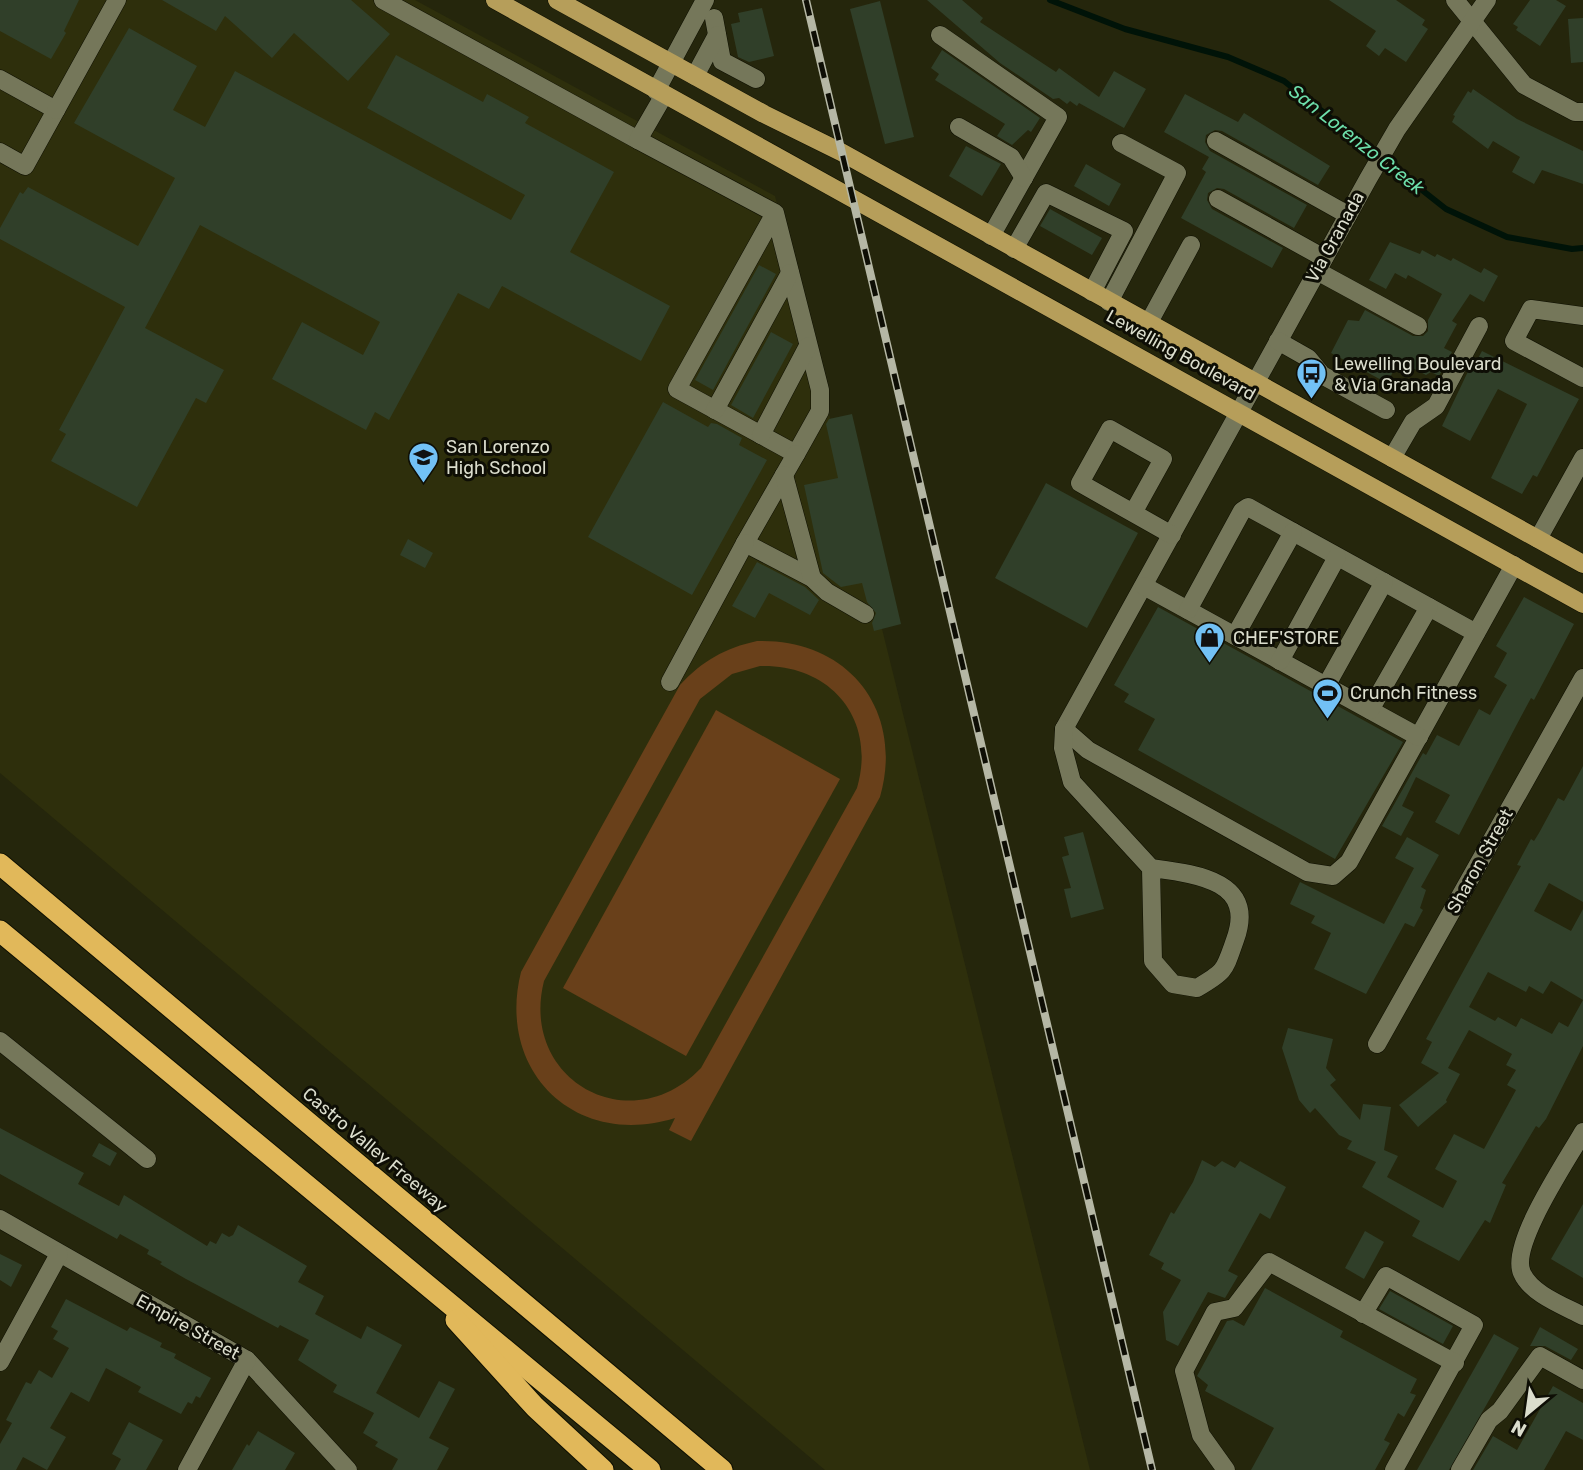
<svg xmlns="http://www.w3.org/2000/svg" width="1583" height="1470" viewBox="0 0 1583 1470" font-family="Rubik,sans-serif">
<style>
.built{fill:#2e2f0c}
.green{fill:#69401a;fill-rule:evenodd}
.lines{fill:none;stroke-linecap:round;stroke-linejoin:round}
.stream{stroke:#001308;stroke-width:6}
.building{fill:#303f29;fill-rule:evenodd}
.minor-casing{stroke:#0e0f00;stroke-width:19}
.major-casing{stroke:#0e0f00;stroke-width:19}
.highway-casing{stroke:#0e0f00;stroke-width:23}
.minor{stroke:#75775a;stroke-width:18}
.major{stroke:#b69e5a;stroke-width:18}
.highway{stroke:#e1b85a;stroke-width:21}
.rail-casing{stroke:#b5b7a5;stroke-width:8}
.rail{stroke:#0e0e05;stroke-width:5;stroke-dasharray:16;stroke-linecap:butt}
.labels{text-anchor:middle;stroke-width:6;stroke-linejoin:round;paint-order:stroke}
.street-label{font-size:18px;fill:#dbddcd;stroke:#0e0e05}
.poi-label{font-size:18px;fill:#dbddcd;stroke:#0e0e05;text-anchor:start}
.water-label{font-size:19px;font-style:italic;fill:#6ddfab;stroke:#0e0e05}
</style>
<rect width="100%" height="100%" fill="#25260c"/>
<polygon class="built" points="0,0 415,0 775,196 1090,1470 825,1470 0,773"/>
<g class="green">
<path d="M757 641C847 638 905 709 880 797L691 1141 669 1130 675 1118C576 1149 496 1072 521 972L680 685C702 661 725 648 757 641ZM760 666C831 664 877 719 857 788L701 1068C630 1142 519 1080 544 981L700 699 732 674Z"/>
<polygon points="716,710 840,779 686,1056 563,988"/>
</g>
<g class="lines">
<polyline class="stream" points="1050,0 1125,29 1228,57 1284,81 1446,209 1507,237 1572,249 1583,248"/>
</g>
<g class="building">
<polygon points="0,0 79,0 64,31 66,33 51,59 0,31"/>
<polygon points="162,0 351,0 390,34 348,81 294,33 272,58 225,16 216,31"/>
<polygon points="927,0 962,0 983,18 980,22 1056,72 1059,68 1099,97 1114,71 1146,89 1124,128 1079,103 1077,106 1070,101 1067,104 1059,98 1053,99 1000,63"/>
<polygon points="1329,0 1396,0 1425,20 1422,25 1428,29 1406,62 1385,48 1379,56 1366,46 1376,31"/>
<polygon points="1530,0 1556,0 1566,6 1540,46 1516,30 1518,27 1513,24"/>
<polygon points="880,1 914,137 885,144 850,9"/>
<polygon points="762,8 774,56 749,62 738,57 731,24 740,22 738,13"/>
<polygon points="1583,18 1583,62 1571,63 1568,19"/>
<polygon points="129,28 197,66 173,110 205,127 235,71 511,220 525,195 367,108 396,55 483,102 487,94 529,117 525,123 614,172 570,252 670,306 641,361 502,286 489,309 458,293 389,420 375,412 366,430 272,379 302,322 363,355 380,322 200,225 145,328 224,370 206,403 196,398 137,507 51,461 66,434 59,430 125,307 0,239 0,228 20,192 23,194 28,187 138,246 175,178 74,123"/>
<polygon points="942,50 1040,118 1031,132 1028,130 1012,145 997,136 1005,124 935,80 939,74 931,68"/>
<polygon points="1473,89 1517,119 1583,151 1583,184 1542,170 1534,184 1512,172 1520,157 1493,141 1488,149 1452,122 1455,116 1453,115 1468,91 1471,93"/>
<polygon points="1185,94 1238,122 1244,113 1330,166 1318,185 1222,131 1215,130 1206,135 1205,142 1210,151 1307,205 1294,228 1224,189 1217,188 1208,193 1207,200 1212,209 1283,248 1272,268 1181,218 1206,172 1202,169 1209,157 1164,132"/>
<polygon points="966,146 1001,164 982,196 949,176"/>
<polygon points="1086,164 1121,184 1109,206 1074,186"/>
<polygon points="1050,209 1102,238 1092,255 1040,226"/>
<polygon points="1390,242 1420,254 1422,250 1435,257 1437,254 1451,261 1453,258 1481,273 1484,268 1498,276 1484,302 1470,294 1452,321 1457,324 1444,348 1452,352 1439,376 1431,372 1426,375 1399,361 1387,383 1331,353 1348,320 1359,321 1365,310 1413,336 1423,336 1428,331 1428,320 1442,294 1408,275 1406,279 1395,273 1386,289 1369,280"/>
<polygon points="759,265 776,274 713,390 695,380"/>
<polygon points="771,332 793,344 753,418 731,405"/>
<polygon points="1482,351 1579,399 1537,477 1533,475 1522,494 1491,478 1527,404 1498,389 1470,441 1442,426 1472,363 1475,364"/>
<polygon points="663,402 708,427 711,423 717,424 742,438 739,445 767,460 692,595 588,537"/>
<polygon points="852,414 901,624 874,631 872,623 876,613 867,602 862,583 841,587 823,573 804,485 838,478 826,424 829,419"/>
<polygon points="1046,483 1138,533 1087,628 995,578"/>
<polygon points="408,539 433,553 425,568 400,555"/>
<polygon points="757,562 805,587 819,600 810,615 769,593 755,618 732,606"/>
<polygon points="1524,597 1574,624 1534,700 1531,698 1516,726 1459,835 1435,822 1450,795 1416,777 1402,806 1414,812 1401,836 1382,826 1423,753 1426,755 1437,735 1459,746 1479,709 1490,715 1507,685 1494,677 1507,653 1496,646"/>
<polygon points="1158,607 1403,742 1335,859 1138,750 1155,719 1124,702 1129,694 1114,685"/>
<path d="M1583 766V902L1549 883 1534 911 1571 931 1583 909V1046L1546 1119 1539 1128 1536 1126 1502 1183 1506 1185 1490 1223 1485 1220 1459 1261 1412 1236 1420 1221 1362 1187 1376 1162 1347 1149 1352 1141 1339 1135 1315 1108 1310 1113 1299 1100 1282 1048 1288 1028 1333 1039 1326 1068 1336 1080 1330 1085 1360 1120 1363 1104 1391 1107 1384 1150 1398 1156 1387 1177 1443 1208 1457 1181 1435 1169 1454 1134 1484 1149 1516 1090 1507 1085 1516 1070 1506 1065 1512 1054 1469 1030 1448 1068 1460 1074 1446 1100 1447 1102 1418 1127 1399 1105 1439 1073 1421 1063 1432 1042 1426 1039 1521 866 1517 865 1531 839 1534 841 1539 833 1558 798 1564 801ZM1488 972 1526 992 1529 986 1543 994 1551 981 1583 1000 1568 1027 1559 1022 1552 1034 1521 1018 1516 1027 1498 1017 1495 1021 1469 1007Z"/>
<polygon points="1083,832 1104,909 1071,918 1064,889 1071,888 1062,857 1069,855 1064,837"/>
<polygon points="1407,837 1439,855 1421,887 1426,890 1420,908 1423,910 1414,927 1405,923 1366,994 1314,969 1331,933 1311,923 1315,916 1290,904 1300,882 1384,924 1414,868 1395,858"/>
<polygon points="0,1128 84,1173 78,1184 119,1206 124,1195 207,1246 210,1241 216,1244 222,1233 229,1237 233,1235 238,1225 307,1266 298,1282 324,1296 315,1314 361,1339 367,1326 402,1345 376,1393 419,1418 439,1381 455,1389 429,1438 449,1448 437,1470 392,1470 398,1459 375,1446 378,1442 363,1433 374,1413 333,1392 337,1385 298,1360 309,1340 280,1325 278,1328 186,1279 160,1264 162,1262 147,1254 149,1250 120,1234 117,1239 0,1174"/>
<polygon points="99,1143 117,1153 110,1166 92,1156"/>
<polygon points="1202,1160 1215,1167 1222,1161 1235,1168 1240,1161 1286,1187 1270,1219 1260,1213 1228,1271 1238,1276 1225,1298 1208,1292 1178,1346 1166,1340 1163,1312 1181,1280 1161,1269 1164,1263 1149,1255 1171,1212 1174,1214 1193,1182"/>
<polygon points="1583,1204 1583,1278 1551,1259"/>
<polygon points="1365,1231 1384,1242 1364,1279 1345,1268"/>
<polygon points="0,1254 22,1265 11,1287 0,1280"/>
<polygon points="1265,1288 1343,1331 1340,1337 1417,1379 1410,1393 1416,1395 1404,1417 1398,1413 1384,1440 1390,1443 1375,1470 1251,1470 1274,1428 1205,1391 1208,1385 1197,1376 1227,1321 1233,1320 1244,1326"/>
<polygon points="1390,1291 1453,1326 1443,1344 1379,1309"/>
<polygon points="66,1299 127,1331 130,1327 162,1343 160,1347 176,1354 174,1358 211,1378 200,1398 196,1396 192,1404 188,1402 181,1414 138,1392 141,1387 106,1368 89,1402 71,1392 50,1428 66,1437 47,1470 23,1457 16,1470 0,1470 0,1444 12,1423 6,1420 26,1382 31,1384 39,1370 52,1378 69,1348 53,1339 58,1331 51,1327"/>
<polygon points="1540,1327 1578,1349 1571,1360 1545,1346 1530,1346"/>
<polygon points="1494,1334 1519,1348 1449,1470 1417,1470"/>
<polygon points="1553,1386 1583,1403 1583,1440 1566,1431 1544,1470 1473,1470 1493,1436 1517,1450"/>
<polygon points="129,1422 163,1440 146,1470 115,1470 121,1459 112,1454"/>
<polygon points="258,1431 295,1453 285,1470 232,1470 247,1444 249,1446"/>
</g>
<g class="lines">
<defs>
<g id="minor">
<polyline points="383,0 638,140"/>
<polyline points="1455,0 1524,85 1575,112 1583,112"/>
<polyline points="1487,0 1397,129 1368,179 1064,729 1088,750 1307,872 1333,876 1349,862 1514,565"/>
<polyline points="714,18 722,61 756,79"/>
<polyline points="940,35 1058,117 991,236"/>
<polyline points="695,76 717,35"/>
<polyline points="0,79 56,110 25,166 0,152"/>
<polyline points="656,91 705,0"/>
<polyline points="664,95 638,140 775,213 820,390 820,411 796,454 677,389 775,213"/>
<polyline points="56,110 117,0"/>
<polyline points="959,127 1011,157 1024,178"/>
<polyline points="1216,141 1348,215"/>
<polyline points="1218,199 1324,258"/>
<polyline points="1014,249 1046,193 1124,231 1092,292"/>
<polyline points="1317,271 1418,326"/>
<polyline points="1109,302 1177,173 1121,143"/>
<polyline points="1583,316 1531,309 1514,341 1583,378"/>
<polyline points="1148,324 1191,245"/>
<polyline points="1278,341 1308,358 1322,375 1386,410"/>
<polyline points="715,410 790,273"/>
<polyline points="761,435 808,346"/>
<polyline points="796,454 745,543 812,578 827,592 865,614"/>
<polyline points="1392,458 1413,422 1436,406 1479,326"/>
<polyline points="784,475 812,578"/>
<polyline points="1133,513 1163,459 1110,429 1080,483 1172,535"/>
<polyline points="1538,539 1583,458"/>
<polyline points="1144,586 1419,737"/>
<polyline points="1188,610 1242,511 1248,507 1476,633"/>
<polyline points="1235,636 1293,532"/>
<polyline points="1280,661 1337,557"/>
<polyline points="670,682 745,543"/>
<polyline points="1326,686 1384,582"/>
<polyline points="1370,710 1429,607"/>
<path d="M1064 729 1063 748 1072 782 1151 868 1153 961 1173 984 1197 988C1226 971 1224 971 1235 940 1257 880 1195 874 1151 868"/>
<polyline points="0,1041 147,1159"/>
<polyline points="1377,1044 1583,678"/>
<path d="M1583 1132C1568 1159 1509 1245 1522 1273 1531 1294 1564 1306 1583 1316"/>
<polyline points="0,1219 247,1360 348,1470"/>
<polyline points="1363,1314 1386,1276 1474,1325 1394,1470"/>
<polyline points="0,1362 59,1254"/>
<polyline points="187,1470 247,1360"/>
<polyline points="1226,1470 1201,1435 1184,1371 1215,1312 1234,1308 1269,1262 1455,1363"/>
<polyline points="1460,1470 1489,1420 1500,1411 1540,1356 1583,1380"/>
</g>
<g id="major">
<polyline points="495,0 1583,604"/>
<polyline points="557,0 764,114 841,152 1583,564"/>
</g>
<g id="highway">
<polyline points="0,864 722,1470"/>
<polyline points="0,931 650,1470"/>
<polyline points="456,1320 535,1407 603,1470"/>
</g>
</defs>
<use href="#minor" class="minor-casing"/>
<use href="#major" class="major-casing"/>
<use href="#highway" class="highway-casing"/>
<use href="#minor" class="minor"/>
<use href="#major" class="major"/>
<use href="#highway" class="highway"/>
<defs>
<polyline id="rail" points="806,0 1152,1470"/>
</defs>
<use href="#rail" class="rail-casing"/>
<use href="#rail" class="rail"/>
</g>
<defs>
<symbol id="bus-pin" viewBox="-11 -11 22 30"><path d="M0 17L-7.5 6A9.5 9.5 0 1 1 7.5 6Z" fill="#72c1f5" stroke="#0e0e05"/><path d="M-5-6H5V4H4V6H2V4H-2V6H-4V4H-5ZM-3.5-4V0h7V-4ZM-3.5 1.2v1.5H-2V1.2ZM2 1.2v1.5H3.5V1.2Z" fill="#111"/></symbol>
<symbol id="school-pin" viewBox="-11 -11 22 30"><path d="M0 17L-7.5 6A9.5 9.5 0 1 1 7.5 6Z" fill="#72c1f5" stroke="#0e0e05"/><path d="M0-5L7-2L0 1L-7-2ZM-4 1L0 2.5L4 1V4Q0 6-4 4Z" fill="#111"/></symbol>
<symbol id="shop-pin" viewBox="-11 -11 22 30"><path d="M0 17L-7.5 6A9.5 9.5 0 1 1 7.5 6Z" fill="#72c1f5" stroke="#0e0e05"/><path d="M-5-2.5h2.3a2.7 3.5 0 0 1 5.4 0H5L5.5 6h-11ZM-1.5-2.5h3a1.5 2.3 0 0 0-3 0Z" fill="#111"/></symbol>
<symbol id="stadium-pin" viewBox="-11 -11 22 30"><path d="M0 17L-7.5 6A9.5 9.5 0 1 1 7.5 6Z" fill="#72c1f5" stroke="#0e0e05"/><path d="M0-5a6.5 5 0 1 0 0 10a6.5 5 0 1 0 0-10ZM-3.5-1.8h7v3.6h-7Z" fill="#111"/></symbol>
</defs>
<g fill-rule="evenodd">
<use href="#bus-pin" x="1294" y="356" width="35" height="47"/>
<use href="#school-pin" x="406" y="440" width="35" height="47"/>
<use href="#shop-pin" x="1192" y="620" width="35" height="47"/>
<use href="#stadium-pin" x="1310" y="676" width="35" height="47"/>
</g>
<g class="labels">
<g class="street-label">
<text transform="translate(1335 237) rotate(-61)" y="6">Via Granada</text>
<text transform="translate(1181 355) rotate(29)" y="6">Lewelling Boulevard</text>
<text transform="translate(1480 861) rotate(-61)" y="6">Sharon Street</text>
<text transform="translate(375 1150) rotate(40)" y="6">Castro Valley Freeway</text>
<text transform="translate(188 1327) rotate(29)" y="6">Empire Street</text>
</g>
<g class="poi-label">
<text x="1334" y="370">Lewelling Boulevard<tspan x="1334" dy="21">&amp; Via Granada</tspan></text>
<text x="446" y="453">San Lorenzo<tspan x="446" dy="21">High School</tspan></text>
<text x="1233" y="644">CHEF'STORE</text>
<text x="1350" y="699">Crunch Fitness</text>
</g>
<g class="water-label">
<text transform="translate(1357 139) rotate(38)" y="7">San Lorenzo Creek</text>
</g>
</g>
<g transform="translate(1527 1414) rotate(209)" stroke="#0e0e05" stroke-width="5" paint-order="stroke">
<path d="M0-5L12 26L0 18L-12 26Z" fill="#dbddcd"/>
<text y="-10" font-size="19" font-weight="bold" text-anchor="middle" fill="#dbddcd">N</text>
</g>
</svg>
